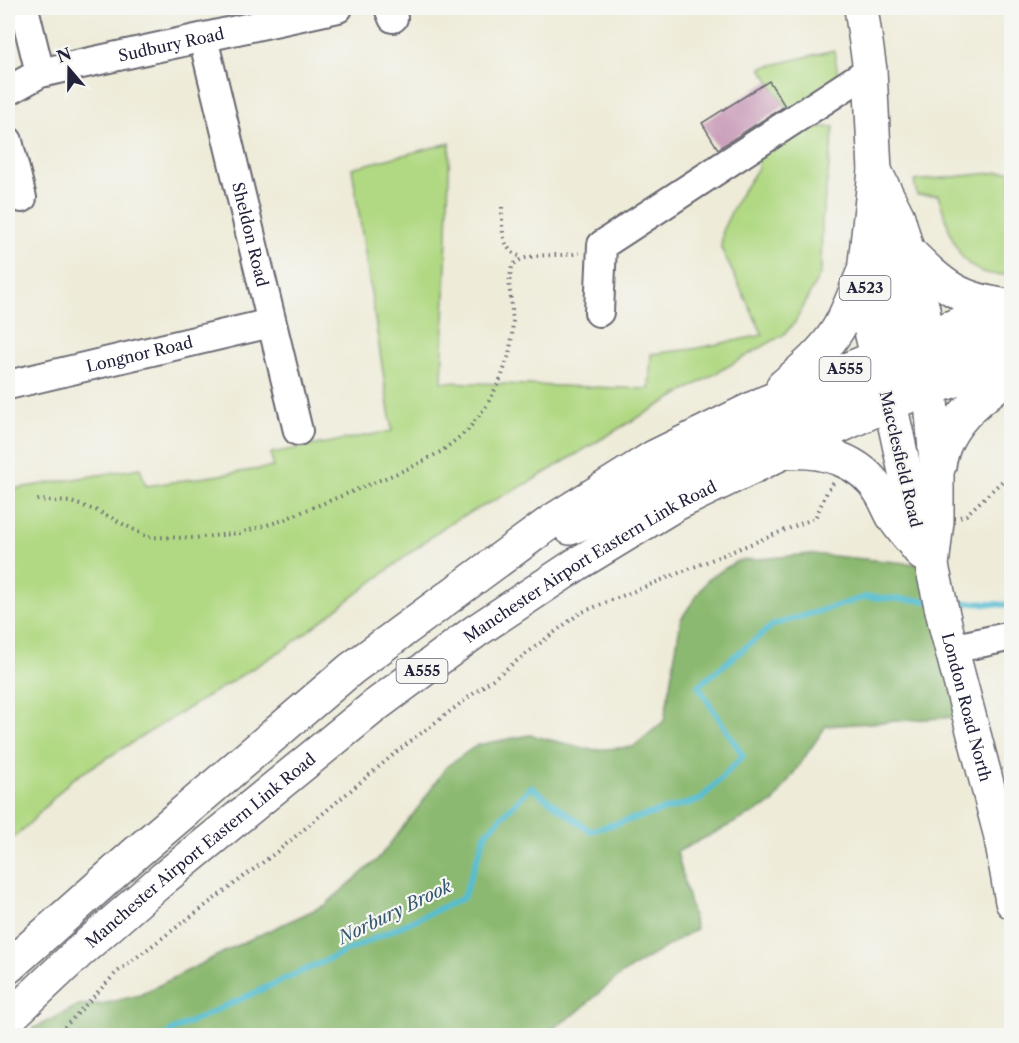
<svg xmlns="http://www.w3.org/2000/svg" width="1019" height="1043" viewBox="0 0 1019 1043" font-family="'Libre Caslon Text',serif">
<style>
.green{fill:#b1d983;stroke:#6a7e5f;stroke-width:1.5}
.forest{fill:#8cb971;stroke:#576e56;stroke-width:1.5}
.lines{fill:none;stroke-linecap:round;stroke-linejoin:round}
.stream{stroke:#55bdd1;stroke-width:6}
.building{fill:#cba0ba}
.minor-casing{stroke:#696872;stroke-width:32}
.major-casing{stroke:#696872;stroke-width:36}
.highway-casing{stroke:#696872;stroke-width:36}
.path{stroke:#696872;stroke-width:4;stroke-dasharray:1.5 4.5;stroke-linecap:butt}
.minor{stroke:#fff;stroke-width:28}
.major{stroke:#fff;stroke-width:33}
.highway{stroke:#fff;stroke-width:33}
.labels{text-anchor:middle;stroke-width:4.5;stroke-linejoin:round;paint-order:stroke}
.shield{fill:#f6f6f2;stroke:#626272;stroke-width:1.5}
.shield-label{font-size:15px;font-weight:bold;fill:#22223b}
.street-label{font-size:16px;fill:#22223b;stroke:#f6f6f2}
.water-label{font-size:18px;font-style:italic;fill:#345870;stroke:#f6f6f2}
</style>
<rect width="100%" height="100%" fill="#f6f6f2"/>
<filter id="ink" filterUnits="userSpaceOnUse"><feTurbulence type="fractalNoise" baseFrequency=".0167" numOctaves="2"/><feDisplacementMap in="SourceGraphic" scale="12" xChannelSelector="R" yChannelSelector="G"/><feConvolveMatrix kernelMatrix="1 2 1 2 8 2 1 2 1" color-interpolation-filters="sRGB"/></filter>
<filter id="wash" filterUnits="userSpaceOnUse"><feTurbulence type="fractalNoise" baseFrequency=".008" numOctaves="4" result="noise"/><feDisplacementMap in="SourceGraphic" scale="24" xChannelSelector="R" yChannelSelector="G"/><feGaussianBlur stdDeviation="1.35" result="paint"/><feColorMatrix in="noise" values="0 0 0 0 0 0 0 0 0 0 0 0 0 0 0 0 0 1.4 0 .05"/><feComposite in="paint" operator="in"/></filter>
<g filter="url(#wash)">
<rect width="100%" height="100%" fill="#eeebd8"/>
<g class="green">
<polygon points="834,50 838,75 789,113 761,68"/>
<polygon points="803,127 834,127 822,220 821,272 794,324 783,335 623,426 528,483 448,524 286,648 71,780 25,828 8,842 8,490 140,468 146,486 273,467 271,453 392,431 352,168 450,143 442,382 649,389 651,354 693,349 763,335 721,248 723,229 737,200 758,168 759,153"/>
<path d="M1011 171V274C956 281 953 237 938 195H917L914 181Z"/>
</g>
<polygon class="forest" points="811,554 927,565 968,716 826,726 773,803 677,852 696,929 620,975 575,1014 543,1035 27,1036 34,1028 79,1005 102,1004 140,995 242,943 325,905 378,859 421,804 446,767 477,745 530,735 592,750 633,747 664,721 681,619 708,579 737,561"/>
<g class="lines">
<g class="stream">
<polyline points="949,602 1012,605"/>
<polyline points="167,1036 173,1030 463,898 486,833 531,787 590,831 700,800 743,756 698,686 773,625 866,597 930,601"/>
</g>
</g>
<g id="blocks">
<polygon class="building" points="769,81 785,106 718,149 702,123"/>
</g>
</g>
<g filter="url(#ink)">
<use href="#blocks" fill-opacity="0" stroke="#696872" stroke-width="1.5"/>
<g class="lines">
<defs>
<g id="minor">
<polyline points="24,8 40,73"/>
<polyline points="389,8 393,18"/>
<path id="s1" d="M203 38 298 431"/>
<path id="s2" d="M8 91 40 73 338 8"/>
<polyline points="8,141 22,198"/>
<polyline points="599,312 602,245 870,70"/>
<path id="s3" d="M8 385 271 323"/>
<polyline points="951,649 1012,636"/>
</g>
<g id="major">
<path id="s4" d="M930 388 937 475V521L932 566 946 628 1000 833 1012 902"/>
<polyline points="890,403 922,550"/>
<path d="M784 452C822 449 860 459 881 493 886 501 889 510 894 518 902 530 913 542 922 554"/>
<path d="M939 466C944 424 980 398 1012 374"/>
</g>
<g id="highway">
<polyline points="861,8 870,70 875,171 864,272 869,323 882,377"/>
<polyline points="875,171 898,217 907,249 923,309 927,337 928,358"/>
<polyline points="884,235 903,346 905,367"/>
<path d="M908 251C943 286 958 300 1010 306"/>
<polyline points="908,370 1012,335"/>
<path d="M783 386C803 369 824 352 838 329 848 312 855 292 863 273"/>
<polyline points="570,528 642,498 810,411 854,392 892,381 918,382"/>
<polyline points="8,967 136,853 351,669 552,521 654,457 764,403 959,324 1012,307"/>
<path id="s5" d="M8 1019 79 952 164 878 376 705 476 631 577 564 676 504 784 452 890 403 1012 360"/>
</g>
</defs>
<use href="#minor" class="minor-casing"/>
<use href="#major" class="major-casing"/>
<use href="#highway" class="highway-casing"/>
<g class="path">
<path d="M502 207C502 225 500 253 523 257"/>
<path d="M37 500 71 502 98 511 148 537 194 538 240 533 280 521 412 467 442 451 468 430 487 405 501 378 509 355 512 336 513 320 509 283 512 266C527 250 558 258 579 253"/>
<polyline points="960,517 966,515 1012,472"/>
<polyline points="56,1036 117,972 278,851 399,750 580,613 815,518 827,492 834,482"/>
</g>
<use href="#minor" class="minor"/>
<use href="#major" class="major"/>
<use href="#highway" class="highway"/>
</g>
</g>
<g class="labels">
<g class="shield">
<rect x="839.5" y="276" width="51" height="24" rx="4.5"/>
<rect x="819.5" y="357" width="51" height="24" rx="4.5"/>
<rect x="396.5" y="659" width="51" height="24" rx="4.5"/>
</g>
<g class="shield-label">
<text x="865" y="293">A523</text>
<text x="845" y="374">A555</text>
<text x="422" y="676">A555</text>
</g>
<g class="street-label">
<text dy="6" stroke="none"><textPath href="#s2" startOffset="171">Sudbury Road</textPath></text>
<text dy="6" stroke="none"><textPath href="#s1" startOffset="202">Sheldon Road</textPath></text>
<text dy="6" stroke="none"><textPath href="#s3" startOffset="135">Longnor Road</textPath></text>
<text transform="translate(901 459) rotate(77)" y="6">Macclesfield Road</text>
<text dy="6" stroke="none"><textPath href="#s5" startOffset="742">Manchester Airport Eastern Link Road</textPath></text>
<text dy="6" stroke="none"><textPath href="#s4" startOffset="324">London Road North</textPath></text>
<text dy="6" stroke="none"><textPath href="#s5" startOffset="256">Manchester Airport Eastern Link Road</textPath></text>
</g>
<g class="water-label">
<text transform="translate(395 912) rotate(-26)" y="6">Norbury Brook</text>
</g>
</g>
<rect width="1019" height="1043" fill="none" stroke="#f6f6f2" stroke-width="30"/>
<g transform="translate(69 69) rotate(340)" stroke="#f6f6f2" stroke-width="4.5" paint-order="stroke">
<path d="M0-4.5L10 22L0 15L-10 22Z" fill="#22223b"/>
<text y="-9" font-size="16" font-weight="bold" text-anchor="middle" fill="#22223b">N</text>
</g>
</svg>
